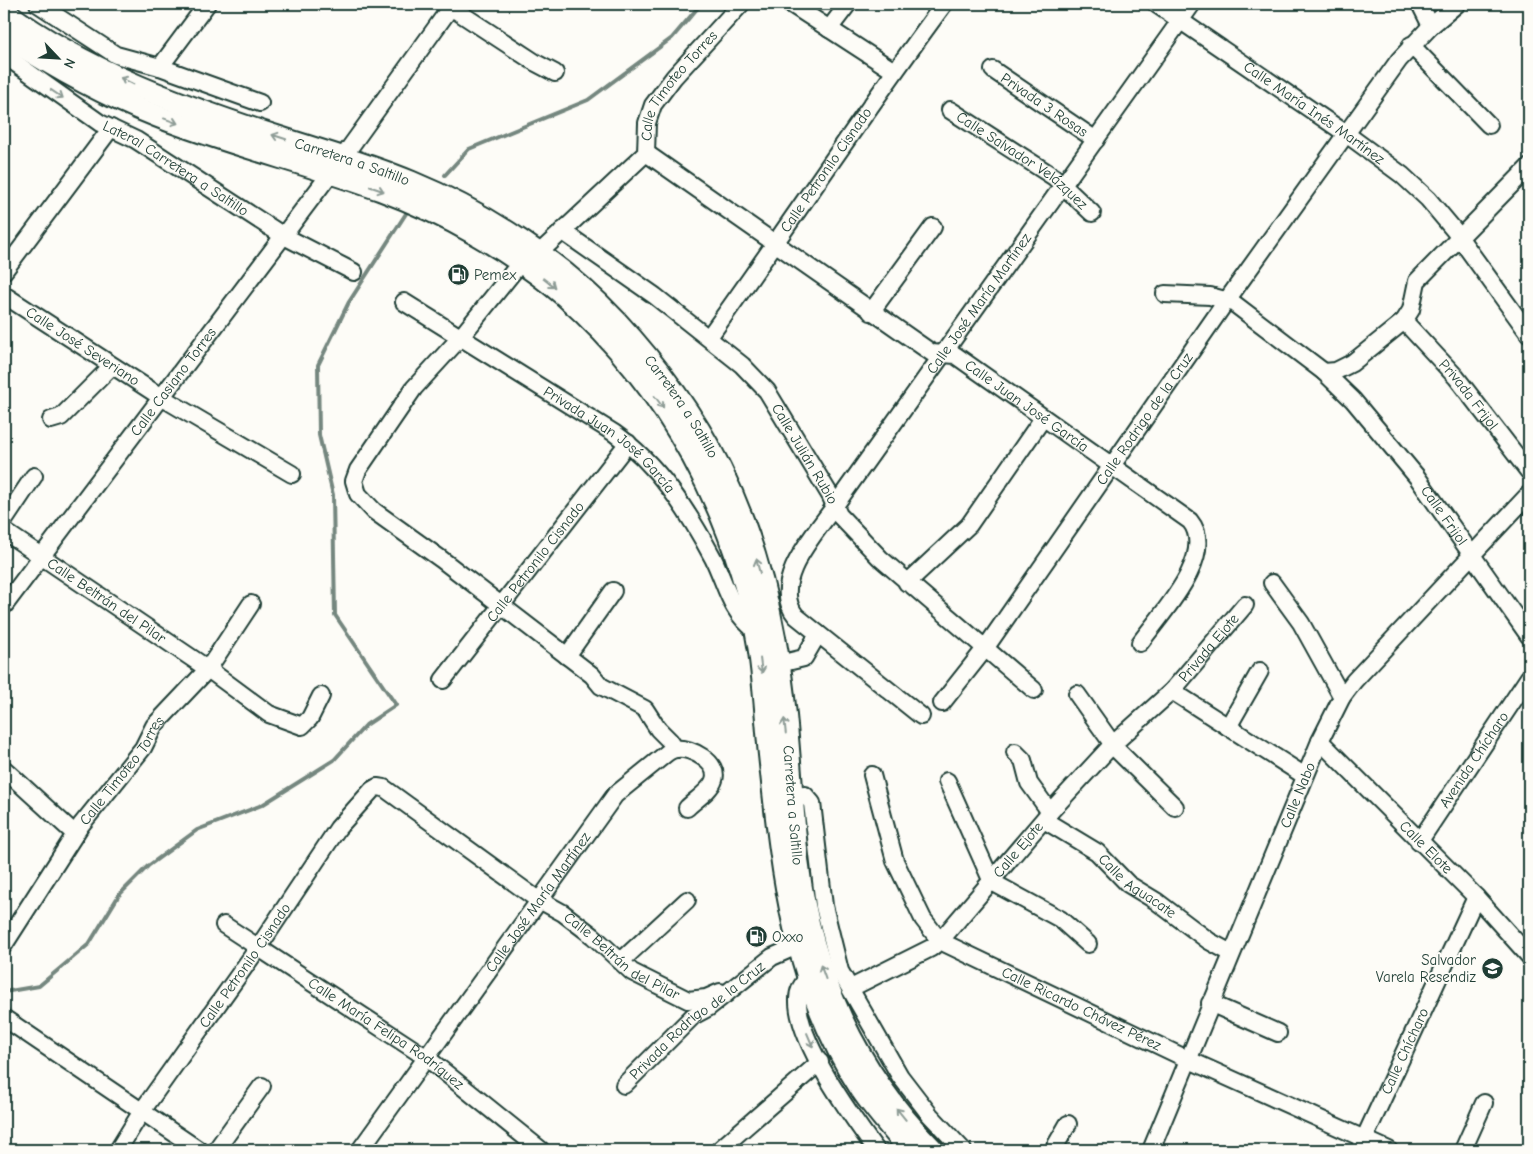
<svg xmlns="http://www.w3.org/2000/svg" width="1533" height="1154" viewBox="0 0 1533 1154" font-family="'Comic Neue',sans-serif">
<style>
.lines{fill:none;stroke-linecap:round;stroke-linejoin:round}
.stream{stroke:#75877f;stroke-width:4}
.minor-casing{stroke:#1f3d34;stroke-width:20}
.major-casing{stroke:#1f3d34;stroke-width:25}
.minor{stroke:#fdfcf7;stroke-width:16}
.major{stroke:#fdfcf7;stroke-width:21}
.oneway{stroke:#8e9c96}
.labels{text-anchor:middle;stroke-width:4;stroke-linejoin:round;paint-order:stroke}
.street-label{font-size:15px;fill:#1f3d34;stroke:#fdfcf7}
.poi-label{font-size:15px;fill:#1f3d34;stroke:#fdfcf7;text-anchor:start}
</style>
<rect width="100%" height="100%" fill="#fdfcf7"/>
<filter id="ink" filterUnits="userSpaceOnUse"><feTurbulence type="fractalNoise" baseFrequency=".02" numOctaves="2"/><feDisplacementMap in="SourceGraphic" scale="10" xChannelSelector="R" yChannelSelector="G"/><feConvolveMatrix kernelMatrix="1 2 1 2 8 2 1 2 1" color-interpolation-filters="sRGB"/></filter>
<g filter="url(#ink)">
<g class="lines">
<g class="stream">
<polyline points="445,175 469,149 588,100 672,38 701,4"/>
<polyline points="4,992 39,986 89,944 119,895 148,866 197,830 262,805 334,760 366,725 396,705 335,615 333,495 319,435 318,365 349,302 407,212"/>
</g>
<defs>
<g id="minor">
<polyline points="38,4 116,55 160,67 260,103"/>
<polyline points="446,4 536,63 555,73"/>
<polyline points="791,4 894,71"/>
<path id="s1" d="M1156 4 1345 133 1402 175 1428 199 1454 230 1529 334"/>
<polyline points="1420,4 1431,26"/>
<polyline points="829,29 848,4"/>
<polyline points="1411,45 1489,125"/>
<path id="s2" d="M4 55 100 123 136 140 282 235 354 272"/>
<polyline points="160,67 207,4"/>
<path id="s3" d="M993 70 1096 140"/>
<path id="s4" d="M950 110 1054 177 1092 213"/>
<path id="s5" d="M646 153 932 353 955 355 1190 521C1218 555 1160 615 1140 643"/>
<path id="s6" d="M562 231 655 296 742 365 767 391 830 495 839 515 880 558 1034 690"/>
<path id="s7" d="M538 254 646 153 647 123 653 105 674 77 741 4"/>
<polyline points="521,262 460,338 414,388 358,470 354,481 358,494 374,511 441,559 592,675 601,686 645,709 658,729 670,741 675,749"/>
<polyline points="4,271 111,128"/>
<path id="s8" d="M1165 294 1210 296 1232 302 1324 372 1353 400 1417 477 1529 636"/>
<path id="s9" d="M4 295 161 397 292 474"/>
<path id="s10" d="M404 302 614 433C658 464 688 511 713 558 726 584 730 612 755 630"/>
<polyline points="871,312 933,227"/>
<path id="s11" d="M1404 321 1456 377 1529 472"/>
<path id="s12" d="M709 337C788 227 863 113 944 4"/>
<polyline points="1324,372 1336,371 1352,363 1404,321 1411,310 1417,281 1529,167"/>
<polyline points="51,420 61,417 112,366"/>
<polyline points="4,521 34,476"/>
<path id="s13" d="M4 531 208 669 269 714 302 726 310 718 321 696"/>
<polyline points="907,583 969,525 1043,418"/>
<polyline points="1272,583 1301,623 1342,697"/>
<path id="s14" d="M4 606 348 150 453 4"/>
<polyline points="567,656 613,591"/>
<polyline points="779,664 804,658 818,634"/>
<path id="s15" d="M443 680 628 443"/>
<polyline points="1172,691 1305,776"/>
<polyline points="1077,694 1116,749 1175,807"/>
<path id="s16" d="M942 703 984 650 1227 300 1399 60 1431 26 1457 4"/>
<path id="s17" d="M921 716 796 616C769 583 815 534 834 507L1192 4"/>
<polyline points="1228,727 1260,671"/>
<path id="s18" d="M1320 741 1476 897 1529 956"/>
<polyline points="1015,752 1023,760 1029,783 1050,812"/>
<polyline points="4,769 75,834"/>
<path id="s19" d="M872 775 895 861 923 919 940 941 1187 1059 1389 1150"/>
<polyline points="947,781 992,882 1060,919 1088,944"/>
<polyline points="792,796 805,795 812,803 824,906 840,971 900,1076 930,1115 963,1150"/>
<path id="s20" d="M1044 820 1097 852 1128 884 1156 901 1209 941 1231 953"/>
<path id="s21" d="M1419 842 1529 677"/>
<path id="s22" d="M224 925 427 1058 541 1150"/>
<path id="s23" d="M4 945 81 825 143 748 154 726 208 669 251 604"/>
<polyline points="621,961 687,900"/>
<path d="M807 978C802 985 798 990 798 999 796 1040 852 1117 876 1150"/>
<path id="s24" d="M851 988 931 948 940 941 1050 812 1112 745 1172 691 1245 605"/>
<polyline points="1210,1003 1278,1033"/>
<polyline points="4,1018 199,1150"/>
<path id="s25" d="M624 1085 693 1016 708 1008 772 957 797 946"/>
<path id="s26" d="M118 1150 142 1111 258 948 338 828 372 790 377 787 384 788 534 897 563 913 593 936 632 972 688 1000 706 998 720 992 726 994"/>
<polyline points="216,1150 262,1086"/>
<path id="s27" d="M360 1150 615 795 667 753C670 751 673 749 677 749 691 747 720 763 714 780 711 790 695 800 687 808"/>
<polyline points="719,1150 820,1062"/>
<polyline points="1053,1150 1068,1124"/>
<path id="s28" d="M1151 1150 1320 741 1342 697 1354 681 1529 494"/>
<path id="s29" d="M1359 1150 1476 897"/>
<polyline points="1463,1150 1484,1103"/>
</g>
<g id="major">
<path id="s30" d="M4 11C86 72 185 107 281 138 324 152 368 164 411 182 486 213 560 261 616 321 705 417 752 512 775 640 789 714 790 790 798 864 811 973 856 1072 933 1150"/>
<path d="M4 35C52 66 103 95 157 116 230 145 307 163 381 190 446 214 512 251 565 296 667 386 737 514 759 648 764 682 766 716 769 750 782 872 792 983 861 1089 875 1110 893 1130 910 1150"/>
</g>
</defs>
<use href="#minor" class="minor-casing"/>
<use href="#major" class="major-casing"/>
<use href="#minor" class="minor"/>
<use href="#major" class="major"/>
</g>
<defs><path id="oneway-shaft" d="M-6 0H5M1.5-3L5.5 0L1.5 3" fill="none" stroke-width="1.6" stroke-linecap="round" stroke-linejoin="round" transform="scale(1.25)"/></defs>
<g class="oneway">
<use href="#oneway-shaft" transform="translate(127 81) rotate(-153)"/>
<use href="#oneway-shaft" transform="translate(57 94) rotate(34)"/>
<use href="#oneway-shaft" transform="translate(171 121) rotate(20)"/>
<use href="#oneway-shaft" transform="translate(279 137) rotate(-162)"/>
<use href="#oneway-shaft" transform="translate(377 189) rotate(19)"/>
<use href="#oneway-shaft" transform="translate(549 283) rotate(38)"/>
<use href="#oneway-shaft" transform="translate(659 402) rotate(53)"/>
<use href="#oneway-shaft" transform="translate(758 566) rotate(-105)"/>
<use href="#oneway-shaft" transform="translate(761 666) rotate(83)"/>
<use href="#oneway-shaft" transform="translate(785 726) rotate(-96)"/>
<use href="#oneway-shaft" transform="translate(823 972) rotate(-110)"/>
<use href="#oneway-shaft" transform="translate(810 1040) rotate(67)"/>
<use href="#oneway-shaft" transform="translate(901 1114) rotate(-129)"/>
</g>
</g>
<defs>
<symbol id="fuel-disc" viewBox="-11 -11 22 22"><circle r="9.5" fill="#1f3d34" stroke="#fdfcf7"/><path d="M-5.5-6h7V0h2V4h1.3V-2.5L3-4.5l.8-.8L6-3V5H2.5V1h-1V6h-7ZM-4.2-4.7v3.2H.2V-4.7Z" fill="#fff"/></symbol>
<symbol id="school-disc" viewBox="-11 -11 22 22"><circle r="9.5" fill="#1f3d34" stroke="#fdfcf7"/><path d="M0-5L7-2L0 1L-7-2ZM-4 1L0 2.5L4 1V4Q0 6-4 4Z" fill="#fff"/></symbol>
</defs>
<g fill-rule="evenodd">
<use href="#fuel-disc" x="446" y="262" width="25" height="25"/>
<use href="#fuel-disc" x="744" y="924" width="25" height="25"/>
<use href="#school-disc" x="1480" y="956" width="25" height="25"/>
</g>
<g class="labels">
<g class="street-label">
<text dy="5" stroke="none"><textPath href="#s7" startOffset="226">Calle Timoteo Torres</textPath></text>
<text dy="5" stroke="none"><textPath href="#s3" startOffset="62">Privada 3 Rosas</textPath></text>
<text dy="5" stroke="none"><textPath href="#s1" startOffset="192">Calle María Inés Martínez</textPath></text>
<text dy="5" stroke="none"><textPath href="#s4" startOffset="88">Calle Salvador Velázquez</textPath></text>
<text dy="5" stroke="none"><textPath href="#s30" startOffset="381">Carretera a Saltillo</textPath></text>
<text dy="5" stroke="none"><textPath href="#s2" startOffset="206">Lateral Carretera a Saltillo</textPath></text>
<text dy="5" stroke="none"><textPath href="#s12" startOffset="204">Calle Petronilo Cisnado</textPath></text>
<text dy="5" stroke="none"><textPath href="#s17" startOffset="534">Calle José María Martínez</textPath></text>
<text dy="5" stroke="none"><textPath href="#s9" startOffset="94">Calle José Severiano</textPath></text>
<text dy="5" stroke="none"><textPath href="#s14" startOffset="281">Calle Casiano Torres</textPath></text>
<text dy="5" stroke="none"><textPath href="#s11" startOffset="98">Privada Frijol</textPath></text>
<text dy="5" stroke="none"><textPath href="#s5" startOffset="460">Calle Juan José García</textPath></text>
<text dy="5" stroke="none"><textPath href="#s30" startOffset="801">Carretera a Saltillo</textPath></text>
<text dy="5" stroke="none"><textPath href="#s16" startOffset="349">Calle Rodrigo de la Cruz</textPath></text>
<text dy="5" stroke="none"><textPath href="#s10" startOffset="248">Privada Juan José García</textPath></text>
<text dy="5" stroke="none"><textPath href="#s6" startOffset="334">Calle Julián Rubio</textPath></text>
<text dy="5" stroke="none"><textPath href="#s8" startOffset="371">Calle Frijol</textPath></text>
<text dy="5" stroke="none"><textPath href="#s15" startOffset="150">Calle Petronilo Cisnado</textPath></text>
<text dy="5" stroke="none"><textPath href="#s13" startOffset="124">Calle Beltrán del Pilar</textPath></text>
<text dy="5" stroke="none"><textPath href="#s24" startOffset="499">Privada Ejote</textPath></text>
<text dy="5" stroke="none"><textPath href="#s21" startOffset="99">Avenida Chícharo</textPath></text>
<text dy="5" stroke="none"><textPath href="#s23" startOffset="211">Calle Timoteo Torres</textPath></text>
<text dy="5" stroke="none"><textPath href="#s28" startOffset="384">Calle Nabo</textPath></text>
<text dy="5" stroke="none"><textPath href="#s30" startOffset="1221">Carretera a Saltillo</textPath></text>
<text dy="5" stroke="none"><textPath href="#s18" startOffset="150">Calle Elote</textPath></text>
<text dy="5" stroke="none"><textPath href="#s24" startOffset="221">Calle Ejote</textPath></text>
<text dy="5" stroke="none"><textPath href="#s20" startOffset="115">Calle Aguacate</textPath></text>
<text dy="5" stroke="none"><textPath href="#s27" startOffset="305">Calle José María Martínez</textPath></text>
<text dy="5" stroke="none"><textPath href="#s26" startOffset="746">Calle Beltrán del Pilar</textPath></text>
<text dy="5" stroke="none"><textPath href="#s26" startOffset="224">Calle Petronilo Cisnado</textPath></text>
<text dy="5" stroke="none"><textPath href="#s19" startOffset="338">Calle Ricardo Chávez Pérez</textPath></text>
<text dy="5" stroke="none"><textPath href="#s25" startOffset="98">Privada Rodrigo de la Cruz</textPath></text>
<text dy="5" stroke="none"><textPath href="#s22" startOffset="195">Calle María Felipa Rodríguez</textPath></text>
<text dy="5" stroke="none"><textPath href="#s29" startOffset="109">Calle Chícharo</textPath></text>
</g>
<g class="poi-label">
<text x="474" y="280">Pemex</text>
<text x="772" y="942">Oxxo</text>
<text x="1476" y="965" text-anchor="end">Salvador<tspan x="1476" dy="17">Varela Resendiz</tspan></text>
</g>
</g>
<rect width="1533" height="1154" fill="none" stroke="#fdfcf7" stroke-width="20"/>
<rect x="10" y="10" width="1513" height="1134" fill="none" stroke="#1f3d34" stroke-width="2" filter="url(#ink)"/>
<g transform="translate(58 58) rotate(115)" stroke="#fdfcf7" stroke-width="4" paint-order="stroke">
<path d="M0-4L9 19L0 12L-9 19Z" fill="#1f3d34"/>
<text y="-8" font-size="14" font-weight="bold" text-anchor="middle" fill="#1f3d34">N</text>
</g>
</svg>
